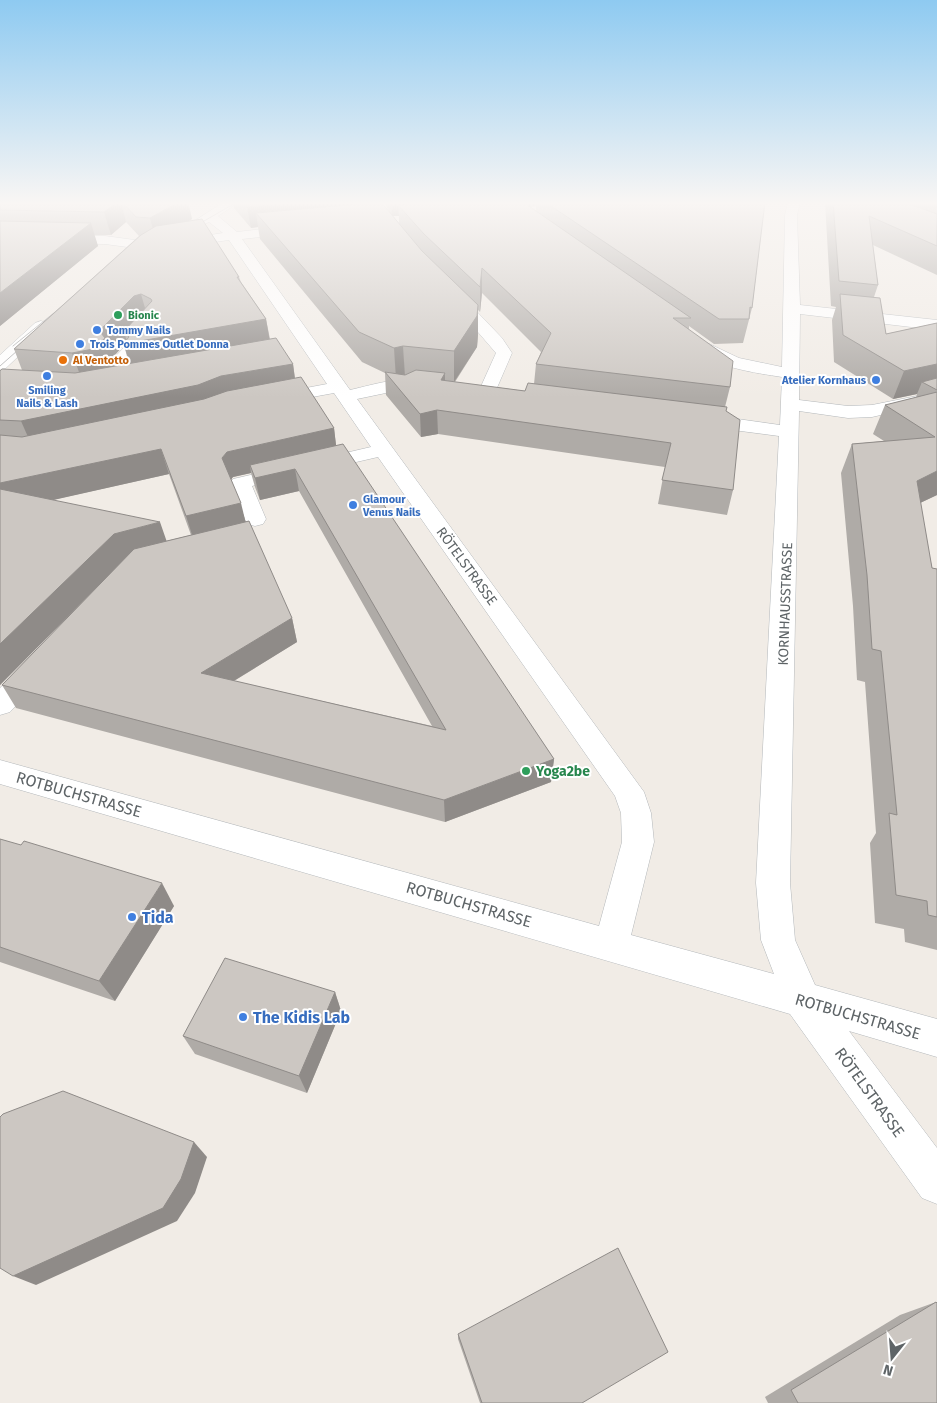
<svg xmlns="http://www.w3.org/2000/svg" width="937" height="1403" viewBox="0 0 937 1403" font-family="'Fira Sans',sans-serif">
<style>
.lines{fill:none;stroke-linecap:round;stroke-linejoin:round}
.minor-casing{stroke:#b4b8bb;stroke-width:1}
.minor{fill:#fff;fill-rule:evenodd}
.tram{stroke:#b5b6b7;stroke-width:1}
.wall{fill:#afaba7;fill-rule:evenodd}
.shaded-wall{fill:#8f8b88}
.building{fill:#ccc7c2;stroke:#8f8b88}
.leisure-dot{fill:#2e9e5b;stroke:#fff;stroke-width:2}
.shop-dot{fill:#3f7fe0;stroke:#fff;stroke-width:2}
.food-dot{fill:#e8710a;stroke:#fff;stroke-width:2}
.labels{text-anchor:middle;stroke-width:4;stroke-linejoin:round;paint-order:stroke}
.far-leisure-label{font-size:11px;font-weight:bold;fill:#27864d;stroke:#fff;text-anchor:start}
.far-shop-label{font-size:11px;font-weight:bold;fill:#366cbe;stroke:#fff;text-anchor:start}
.far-food-label{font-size:11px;font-weight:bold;fill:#c56008;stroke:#fff;text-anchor:start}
.street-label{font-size:14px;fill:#5e6467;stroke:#fff}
.leisure-label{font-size:14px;font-weight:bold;fill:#27864d;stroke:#fff;text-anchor:start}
.near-street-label{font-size:16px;fill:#5e6467;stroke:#fff}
.near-shop-label{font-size:16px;font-weight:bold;fill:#366cbe;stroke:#fff;text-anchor:start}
</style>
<rect width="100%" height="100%" fill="#f1ece6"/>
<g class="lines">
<defs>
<g id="minor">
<path d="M224 202H239L218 216 237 232 297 225 303 229 297 233 242 239 350 390C376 384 404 375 430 381L433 385 430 389H405L357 399 644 792 651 813 654 842 631 935 774 974 761 940 756 883 779 436 702 426 695 424 693 420 695 416 702 414 780 425 782 377C757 373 708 367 693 345L701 340 739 358 782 367 785 215 788 202H800L797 215 800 305 937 320V330L800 314 799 400 848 406 872 405 937 392V402L872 417 848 418 799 411 790 883 795 940 815 985 937 1019V1057L849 1031 937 1148V1204L922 1198 790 1014 0 784V760L599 926 622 842 621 813 615 796 378 457 252 486 266 519 263 524 255 526 247 524 244 519 230 483 233 479 371 447 334 393 274 404 268 403 265 399 268 395 274 394 327 384 229 240 215 242 208 238 210 235 223 233 209 222 196 228 190 224Z"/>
<polygon points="0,234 105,236 157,243 168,241 175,245 173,248 157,251 105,244 0,242"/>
<polygon points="453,291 458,292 502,338 512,353 493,397 481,397 478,393 496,353 446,295"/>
<polygon points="41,321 47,323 49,326 47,329 6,368 0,369 0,355 35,323"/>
<polygon points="150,324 158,329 130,361 136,367 115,390 103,390 100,386 117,368 112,362 114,358 144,326"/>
<polygon points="35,659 44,661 48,668 44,675 10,712 0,715 0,688 26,661"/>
</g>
</defs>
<use href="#minor" class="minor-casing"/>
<use href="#minor" class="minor"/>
<g class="tram">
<polyline points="192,228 237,202"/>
<polyline points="13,346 81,291"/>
<polyline points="0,366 26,343"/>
</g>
</g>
<g class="wall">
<path d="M0 202H188L192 219 188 221 239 277 241 282 266 319 270 339 293 364 295 378 334 428 336 446 554 759 551 782 445 822 16 708 2 685 110 574 0 685V371L22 370 14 349 139 236 126 222 111 235H94L98 246 0 326ZM124 345 129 364 114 366 112 359 113 357ZM251 473 255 487 260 500 299 491 432 726 234 681 297 642 292 618 246 522 231 479 233 477ZM169 474 191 535 166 541 52 500Z"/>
<path d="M233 202H375V203L390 213 384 202H765L752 308 743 343 714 344 689 326V329L730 387 725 407 726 411 733 490 727 515 658 504 665 467 438 434 421 437 386 395 385 373 362 362 260 239 258 227 251 228 234 208ZM536 206V211L530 207ZM393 216H399V224ZM482 293 541 352 536 364 534 384 525 391 455 382 477 347 478 335V310L480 312Z"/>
<polygon points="825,202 937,202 937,275 873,245 878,285 874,297 886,334 937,323 937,495 920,503 932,568 937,569 937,950 905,942 904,929 875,923 870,843 876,833 865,682 857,680 853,606 841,473 852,444 884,441 873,434 885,405 916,398 917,394 893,399 834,362 832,320 836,307 831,306"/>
<polygon points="0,839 174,906 115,1001 0,962"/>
<polygon points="335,992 341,1011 307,1093 195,1054 183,1036"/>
<polygon points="936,1302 937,1403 768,1403 765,1397 900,1315"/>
<polygon points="458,1334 582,1403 480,1403 458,1339"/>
</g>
<g class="shaded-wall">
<polygon points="118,202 121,202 126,222 111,235 104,212"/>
<polygon points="179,202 188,202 192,219 156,241 150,218"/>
<polygon points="304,202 375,202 376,217 256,213 258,227 251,228 247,207"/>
<polygon points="391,202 514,202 398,205 399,216 392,216"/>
<polygon points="523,202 536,202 536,206 523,207"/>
<polygon points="91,223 98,246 0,326 0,293"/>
<polygon points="482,268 482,293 480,312 480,287"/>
<polygon points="141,294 149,322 129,337 124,331 127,342 266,319 271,348 133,374 124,345 113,357 112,359 114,368 83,383 72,353 101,333 103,327 134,296"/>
<polygon points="478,305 478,335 477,347 454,382 454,351"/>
<polygon points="403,346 405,377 396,379 394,348"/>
<polygon points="293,364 296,388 32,446 21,421 221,376"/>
<polygon points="937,364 937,389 922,382 917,394 893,399 904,371"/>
<polygon points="445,373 445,396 441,380"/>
<polygon points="437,410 438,434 421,437 420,414"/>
<polygon points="334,428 337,453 250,465 251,473 233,477 228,484 222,458 227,452"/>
<polygon points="161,449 169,474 0,512 0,483"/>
<polygon points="295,469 299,491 260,500 255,478"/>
<polygon points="937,471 937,495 903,511 917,481"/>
<polygon points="241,503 247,528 194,541 186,516"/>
<polygon points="160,522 169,548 124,560 0,685 0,644 114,534"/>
<polygon points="292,618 297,642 209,696 201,673"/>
<polygon points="554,759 551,782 445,822 444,800"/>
<polygon points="162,883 174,906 115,1001 99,981"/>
<polygon points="335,992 341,1011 307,1093 299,1076"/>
<polygon points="194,1142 207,1157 195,1193 177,1221 36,1285 13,1276"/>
</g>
<g class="building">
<polygon points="0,202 118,202 104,212 0,210"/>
<polygon points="122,202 179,202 150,218 136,217"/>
<polygon points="243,202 304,202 247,207"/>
<polygon points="381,202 422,251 478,305 477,316 454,351 403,346 394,348 359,332 256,213"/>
<polygon points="439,202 523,202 691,318 673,318 733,361 730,387 536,364 551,333 482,268 480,287 424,234 398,205"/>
<polygon points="545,202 765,202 752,308 750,307 749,319 719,319"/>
<polygon points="833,202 904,202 937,214 937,246 869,216 878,285 839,281"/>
<polygon points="202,219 239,277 237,277 266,319 123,344 129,337 124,331 152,301 151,299 141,294 134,296 103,327 101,333 105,338 93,349 72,353 14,349 141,235 156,226"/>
<polygon points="0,221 91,223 0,293"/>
<polygon points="840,294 880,298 886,334 937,323 937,364 904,371 843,335"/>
<polygon points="276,338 293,364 221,376 198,385 21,421 0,420 0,371 2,369 75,373"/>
<polygon points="416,370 445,373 441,380 525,391 528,383 727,407 726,411 740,420 733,490 662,480 671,443 437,410 420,414 385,372 405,375"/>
<polygon points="301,377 334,428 227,452 222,458 241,503 186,516 161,449 0,483 0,435 22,437 204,399 227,391"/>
<polygon points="937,378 937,390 922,382"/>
<polygon points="937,392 937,471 917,481 932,568 937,569 937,917 928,915 927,901 896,895 889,813 897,815 881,651 872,649 867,575 852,444 935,437 885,405"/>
<polygon points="343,444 554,759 444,800 2,685 134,549 249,521 292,618 201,673 446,730 295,469 255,478 250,465"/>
<polygon points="0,489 160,522 114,534 0,644"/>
<polygon points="0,839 21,845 24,841 162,883 99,981 0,947"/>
<polygon points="225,958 335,992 299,1076 183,1036"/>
<polygon points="63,1091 194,1142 181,1179 163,1208 13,1276 0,1268 0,1117 3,1114"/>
<polygon points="618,1248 668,1352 582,1403 482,1403 458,1334"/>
<polygon points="936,1302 937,1303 937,1403 798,1403 791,1390"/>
</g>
<linearGradient id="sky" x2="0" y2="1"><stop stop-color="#8ecaf1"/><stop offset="0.51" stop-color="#f9f6f4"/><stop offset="1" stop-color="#f9f6f4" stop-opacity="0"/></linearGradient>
<rect width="937" height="398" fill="url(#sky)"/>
<g class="leisure-dot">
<circle cx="118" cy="315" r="5"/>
<circle cx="526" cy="771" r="5"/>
</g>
<g class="shop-dot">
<circle cx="97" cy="330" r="5"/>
<circle cx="80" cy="344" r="5"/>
<circle cx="47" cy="376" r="5"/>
<circle cx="876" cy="380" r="5"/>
<circle cx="353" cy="505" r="5"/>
<circle cx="132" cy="917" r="5"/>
<circle cx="243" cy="1017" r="5"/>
</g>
<circle class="food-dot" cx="63" cy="360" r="5"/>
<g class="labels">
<g class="far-leisure-label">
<text x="128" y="319">Bionic</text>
</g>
<g class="far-shop-label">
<text x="107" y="334">Tommy Nails</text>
<text x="90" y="348">Trois Pommes Outlet Donna</text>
<text x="866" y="384" text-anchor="end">Atelier Kornhaus</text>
<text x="47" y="394" text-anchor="middle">Smiling<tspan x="47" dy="13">Nails &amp; Lash</tspan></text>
<text x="363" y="503">Glamour<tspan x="363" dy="13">Venus Nails</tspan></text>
</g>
<g class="far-food-label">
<text x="73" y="364">Al Ventotto</text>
</g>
<g class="street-label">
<text transform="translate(467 566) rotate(54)" y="5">RÖTELSTRASSE</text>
<text transform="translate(785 604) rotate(-88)" y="5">KORNHAUSSTRASSE</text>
</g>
<g class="leisure-label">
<text x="536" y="776">Yoga2be</text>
</g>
<g class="near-street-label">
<text transform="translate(79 794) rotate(16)" y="6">ROTBUCHSTRASSE</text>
<text transform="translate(469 904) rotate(16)" y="6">ROTBUCHSTRASSE</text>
<text transform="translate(858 1016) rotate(16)" y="6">ROTBUCHSTRASSE</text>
<text transform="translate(870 1092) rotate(54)" y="6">RÖTELSTRASSE</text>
</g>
<g class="near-shop-label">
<text x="142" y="923">Tida</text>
<text x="253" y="1023">The Kidis Lab</text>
</g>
</g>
<g transform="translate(892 1358) rotate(197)" stroke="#ffffff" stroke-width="4" paint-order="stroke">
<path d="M0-4L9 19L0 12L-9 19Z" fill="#5e6467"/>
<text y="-8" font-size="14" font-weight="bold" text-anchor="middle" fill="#5e6467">N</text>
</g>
</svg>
